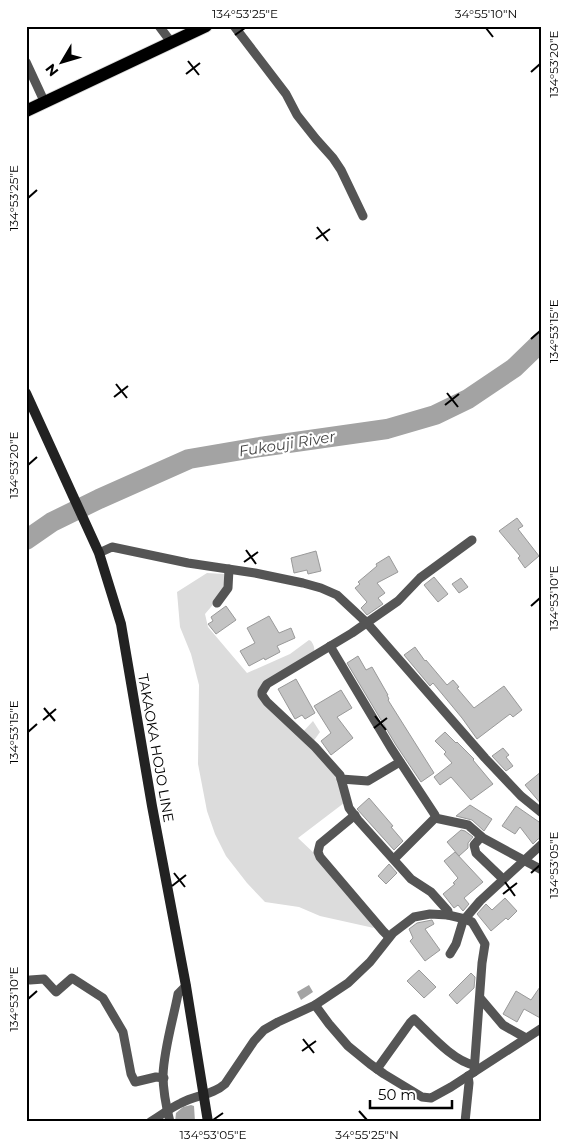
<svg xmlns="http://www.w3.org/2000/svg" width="568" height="1148" viewBox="0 0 568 1148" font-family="Montserrat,sans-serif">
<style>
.green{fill:#dcdcdc}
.water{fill:#a3a3a3}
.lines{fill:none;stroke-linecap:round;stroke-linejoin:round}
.river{stroke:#a3a3a3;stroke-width:20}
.building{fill:#c4c4c4;stroke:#999}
.primary-casing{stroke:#dbdbdb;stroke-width:14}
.minor{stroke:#555;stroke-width:9}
.secondary{stroke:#222;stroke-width:10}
.primary{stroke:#000;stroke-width:12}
.ticks{fill:none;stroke:#000;stroke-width:2}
.labels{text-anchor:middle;stroke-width:4.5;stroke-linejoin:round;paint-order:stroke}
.street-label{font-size:14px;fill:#000;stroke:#fff}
.water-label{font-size:15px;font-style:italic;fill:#444;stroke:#fff}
.neatline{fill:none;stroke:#000;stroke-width:2}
.ticks-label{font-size:12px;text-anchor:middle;fill:#000}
</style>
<rect width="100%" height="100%" fill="#fff"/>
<path class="green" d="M207 573 224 574 227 588 205 614 208 627 247 673 290 654 309 640 311 641C313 644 315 647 314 651L259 695 300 735 313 721 320 732 310 746 339 777 344 803 298 838 316 855 374 928 320 916 299 907 265 902 247 883 226 856 215 834 207 811 198 764 199 685 191 654 180 627 177 592Z"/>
<g class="water">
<polygon points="309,985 313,992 301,1000 297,992"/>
<polygon points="191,1105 194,1106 195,1122 175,1122 176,1113 183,1107"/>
</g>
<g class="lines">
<polyline class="river" points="26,540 52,522 99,499 189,459 260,447 387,429 435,415 468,399 514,368 542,341"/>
</g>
<g class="building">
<polygon points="517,518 523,526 518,529 539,556 525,568 518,558 520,556 499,531"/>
<polygon points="316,551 321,571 308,574 307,570 294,573 291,558"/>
<polygon points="389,556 398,572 377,583 385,593 378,598 383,604 367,615 361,608 367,602 355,588 360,584 358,582 377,566 376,564"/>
<polygon points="434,577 448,594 438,602 424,585"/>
<polygon points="461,578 468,587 459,593 452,584"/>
<polygon points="226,606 236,620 216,634 208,624 213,621 211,617"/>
<polygon points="269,616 279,633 291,628 295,638 277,646 280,652 265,660 264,658 249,666 240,651 255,643 247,628"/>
<polygon points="415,647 425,661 426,660 447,685 453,680 459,687 457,688 474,708 504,686 522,710 513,717 510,714 477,739 462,718 433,683 430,686 404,655"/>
<polygon points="358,656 366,670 372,667 388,695 387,695 389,699 388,700 434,773 421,782 396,745 347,663"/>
<polygon points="296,679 315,713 305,719 302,715 295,719 278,689"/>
<polygon points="341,690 352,708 337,717 353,738 331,755 321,741 331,733 314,706"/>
<polygon points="445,732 456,743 457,742 474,759 473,760 493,784 471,800 451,777 440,785 434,777 452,763 444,754 446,752 435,741"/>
<polygon points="503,748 509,755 506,757 513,766 506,771 492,756"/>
<polygon points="542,771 542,805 525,785"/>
<polygon points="369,798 393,826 391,827 403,841 394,850 357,809"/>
<polygon points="470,805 492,819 484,831 472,820 456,816"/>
<polygon points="516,806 542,824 542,838 538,839 533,844 520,827 515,834 502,826"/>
<polygon points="461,830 465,831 473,837 468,843 468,848 459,856 447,842"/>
<polygon points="455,852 483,882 464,898 469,904 463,911 458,905 454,908 443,894 455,884 453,883 458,878 444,861"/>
<polygon points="389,864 397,873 386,884 378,876"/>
<polygon points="505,898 517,911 508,920 506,918 491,931 477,914 486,904 492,910"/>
<polygon points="432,920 434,924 425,929 440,950 425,961 410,941 413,938 409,929 417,923"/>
<polygon points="419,970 436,987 424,998 407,981"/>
<polygon points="471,973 475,977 474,988 457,1004 449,995"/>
<polygon points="542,984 542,1019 524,1009 517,1022 503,1014 516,991 531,1000"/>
</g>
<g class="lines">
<defs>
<polyline id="primary" points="26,111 206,26"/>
</defs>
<use href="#primary" class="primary-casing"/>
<g class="minor">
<polyline points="159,26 171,42"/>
<polyline points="234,26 286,94 297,115 316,139 333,158 341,170 363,216"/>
<polyline points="26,62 45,103"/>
<polyline points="99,553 112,547 188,563 255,573 303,583 321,588 337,595 367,623 485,758 521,796 542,813"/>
<polyline points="217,603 228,588 229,569"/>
<polyline points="330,646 391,748 435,815 435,818 394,859"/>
<polyline points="341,779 368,781 400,762"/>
<polyline points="355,815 320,844 318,852 320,857 383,931 389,937"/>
<polyline points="435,818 468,825 483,838 542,870"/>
<polyline points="481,837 474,845 476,853 503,879"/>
<polyline points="448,915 448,911 431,892 411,879 358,820 349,808 340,775 315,747 267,702 262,695 262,692 267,684 352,633 398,601 420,578 472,540"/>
<polyline points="450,954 456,944 463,921 480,901 542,844"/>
<polyline points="30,980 44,979 56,992 72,978 103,998 123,1032 131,1074 135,1082 156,1077 164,1078"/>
<polyline points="480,998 503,1025 526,1038"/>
<polyline points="315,1005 329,1024 348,1046 370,1064 384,1074 422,1097 431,1098 451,1087 542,1028"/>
<path d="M377 1069 410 1023 414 1019C430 1034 453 1061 474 1065"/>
<path d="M150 1122C160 1116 170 1108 181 1103 196 1095 213 1095 225 1084L254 1041 264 1030 278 1022 315 1005 348 983 370 962 393 933 414 917 430 914 448 915 465 919 472 922 485 944 482 963 474 1072"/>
<path d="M170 1122C166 1106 163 1091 163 1075 164 1049 173 1020 178 994L186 986"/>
<polyline points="465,1122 469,1083 468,1076"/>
</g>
<polyline class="secondary" points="26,393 99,553 121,624 152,806 186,986 208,1122"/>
<use href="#primary" class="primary"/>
</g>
<path class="ticks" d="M486 28 493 37M235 35 245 28M188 61 199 75M531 72 540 64M186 74 200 63M28 198 37 190M317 227 328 241M316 239 330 229M531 339 540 331M116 384 127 398M447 393 458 407M114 397 128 386M445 405 459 394M28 465 37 457M246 550 256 564M244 562 258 552M531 606 540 598M44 708 55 721M375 716 386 730M43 720 56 709M374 728 387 718M28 732 37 724M174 873 185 887M531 873 540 865M505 882 515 896M172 886 186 875M503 894 517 883M28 999 37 991M303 1039 314 1053M302 1051 316 1041M359 1111 367 1120M213 1120 223 1113"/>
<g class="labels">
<g class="street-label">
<text transform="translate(156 748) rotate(80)" y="5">TAKAOKA HOJO LINE</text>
</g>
<g class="water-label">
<text transform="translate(287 444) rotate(-9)" y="5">Fukouji River</text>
</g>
</g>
<rect width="568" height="1148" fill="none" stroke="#ffffff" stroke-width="55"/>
<g transform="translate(62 62) rotate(232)" stroke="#ffffff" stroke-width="4" paint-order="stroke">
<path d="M0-4L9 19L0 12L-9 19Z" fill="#000000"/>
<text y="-8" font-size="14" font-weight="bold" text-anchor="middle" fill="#000000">N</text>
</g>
<path d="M370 1100v8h82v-8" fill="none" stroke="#000000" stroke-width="2.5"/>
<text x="378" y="1100" font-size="15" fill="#000000" stroke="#ffffff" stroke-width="4" paint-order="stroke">50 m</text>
<rect x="28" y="28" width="512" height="1092" class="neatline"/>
<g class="ticks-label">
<text x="245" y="18">134°53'25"E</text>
<text x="486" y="18">34°55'10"N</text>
<text transform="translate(554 64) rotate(-90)" y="4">134°53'20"E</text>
<text transform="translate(14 198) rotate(-90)" y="4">134°53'25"E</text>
<text transform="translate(554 331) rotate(-90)" y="4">134°53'15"E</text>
<text transform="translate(14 465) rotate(-90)" y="4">134°53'20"E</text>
<text transform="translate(554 598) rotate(-90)" y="4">134°53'10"E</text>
<text transform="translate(14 732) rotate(-90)" y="4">134°53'15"E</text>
<text transform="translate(554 865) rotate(-90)" y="4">134°53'05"E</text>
<text transform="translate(14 999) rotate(-90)" y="4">134°53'10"E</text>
<text x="213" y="1139">134°53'05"E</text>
<text x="367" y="1139">34°55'25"N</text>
</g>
</svg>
